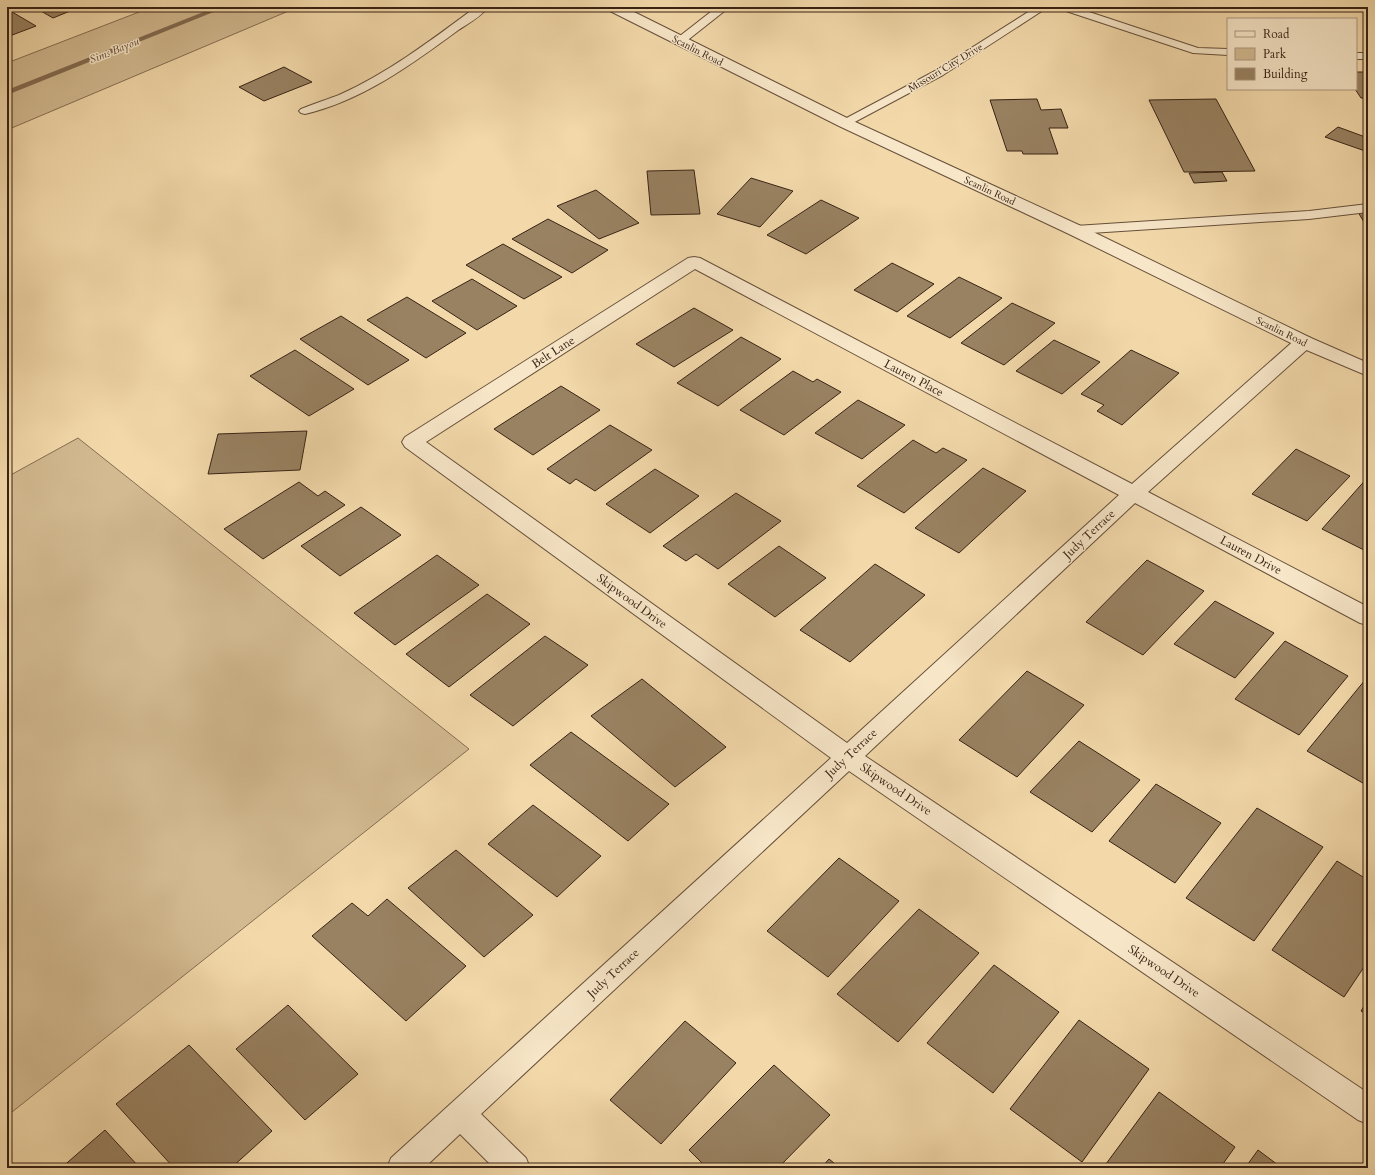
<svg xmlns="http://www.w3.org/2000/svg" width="1375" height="1175" viewBox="0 0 1375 1175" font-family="Cardo,serif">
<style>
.green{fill:#d3ba91;stroke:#866e53}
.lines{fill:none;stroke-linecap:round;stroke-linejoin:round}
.stream{fill:#826b50;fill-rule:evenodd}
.building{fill:#998262;stroke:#382315}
.service-casing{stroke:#67503a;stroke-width:2}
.minor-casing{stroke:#67503a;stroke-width:2}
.tertiary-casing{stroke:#67503a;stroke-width:2}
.service{fill:#f7e6c8;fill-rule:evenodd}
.minor{fill:#f7e6c8;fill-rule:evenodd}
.tertiary{fill:#f7e6c8;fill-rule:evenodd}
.labels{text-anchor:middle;stroke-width:3;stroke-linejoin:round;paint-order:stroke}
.far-street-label{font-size:10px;fill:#382315;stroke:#f7e6c8}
.far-water-label{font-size:11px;font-style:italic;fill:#5d4732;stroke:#f7e6c8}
.street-label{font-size:12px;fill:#382315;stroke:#f7e6c8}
</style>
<rect width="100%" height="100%" fill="#f3d9aa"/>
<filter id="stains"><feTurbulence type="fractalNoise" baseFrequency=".005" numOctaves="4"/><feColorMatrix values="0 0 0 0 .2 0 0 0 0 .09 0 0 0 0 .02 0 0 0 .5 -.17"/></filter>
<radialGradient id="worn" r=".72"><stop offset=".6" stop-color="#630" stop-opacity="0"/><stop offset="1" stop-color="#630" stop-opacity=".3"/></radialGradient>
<g class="green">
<polygon points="152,7 298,7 7,130 7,63"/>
<polygon points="78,438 469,749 7,1116 7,477"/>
</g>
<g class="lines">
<polygon class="stream" points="216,7 226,7 7,95 7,90"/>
</g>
<g class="building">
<polygon points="34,7 80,7 53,18"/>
<polygon points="7,9 36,26 7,37"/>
<polygon points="284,67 312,82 264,101 239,87"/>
<polygon points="1356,72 1368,72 1368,98 1361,98 1355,89"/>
<polygon points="1037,99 1041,110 1061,109 1068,128 1049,128 1058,154 1023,154 1022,151 1007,151 990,100"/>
<polygon points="1216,99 1255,171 1184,172 1149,100"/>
<polygon points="1338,127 1368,138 1368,152 1325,137"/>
<polygon points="694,170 700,214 651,215 647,171"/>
<polygon points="1222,172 1227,181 1194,183 1189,173"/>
<polygon points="751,178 793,191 760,227 717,214"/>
<polygon points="596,190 639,223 599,239 557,206"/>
<polygon points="821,200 859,218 806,254 767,235"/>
<polygon points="1358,212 1368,212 1368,229"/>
<polygon points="548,219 608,250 572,273 512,239"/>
<polygon points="503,244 562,277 524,299 466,265"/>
<polygon points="892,263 934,284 897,312 854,290"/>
<polygon points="959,277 1002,298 950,338 907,316"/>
<polygon points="472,279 517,306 477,330 432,301"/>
<polygon points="407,297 466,333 426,358 367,320"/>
<polygon points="1012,303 1055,323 1004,365 961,343"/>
<polygon points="694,308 733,330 674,367 636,344"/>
<polygon points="341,316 409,360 368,385 300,339"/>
<polygon points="741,337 781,359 718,406 677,383"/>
<polygon points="1054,340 1100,362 1062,394 1016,371"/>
<polygon points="295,350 354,389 309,416 250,376"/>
<polygon points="1131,350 1179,373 1122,425 1097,411 1104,405 1081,394"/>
<polygon points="793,371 813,382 817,379 841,392 784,435 740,410"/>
<polygon points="561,386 600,410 533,455 494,429"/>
<polygon points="858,400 905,425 862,459 815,433"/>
<polygon points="610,425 652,450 595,491 576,479 570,484 547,469"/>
<polygon points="307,431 300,470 208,474 218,434"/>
<polygon points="913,440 936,453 943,448 967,460 904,513 857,486"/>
<polygon points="1296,449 1350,476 1307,521 1252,494"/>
<polygon points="983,468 1026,491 959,553 915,528"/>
<polygon points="655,469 699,496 650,533 606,504"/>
<polygon points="1368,477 1368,552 1322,529"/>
<polygon points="299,482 318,496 325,491 345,505 263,559 224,529"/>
<polygon points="736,493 781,521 718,569 696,554 686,561 663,546"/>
<polygon points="361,507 401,535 340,576 301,546"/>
<polygon points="779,546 826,578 775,617 728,584"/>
<polygon points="437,555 479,585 395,645 354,613"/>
<polygon points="1147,560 1204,591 1143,655 1086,622"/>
<polygon points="875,564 925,595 850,662 800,630"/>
<polygon points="487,594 530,624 449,687 406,654"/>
<polygon points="1215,601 1274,633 1235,678 1174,644"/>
<polygon points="545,636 588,665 513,726 470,695"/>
<polygon points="1285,641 1348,676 1299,735 1235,699"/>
<polygon points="1027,671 1084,705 1017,777 959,740"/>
<polygon points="642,679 726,747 675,787 591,716"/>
<polygon points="1365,680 1368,681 1368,786 1307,751"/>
<polygon points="571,732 669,804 628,841 530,765"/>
<polygon points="1079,741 1140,780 1092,832 1030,792"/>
<polygon points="1156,784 1221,823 1175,883 1109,841"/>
<polygon points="533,805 601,856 557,897 488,844"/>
<polygon points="1257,808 1323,847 1254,941 1186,898"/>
<polygon points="456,850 533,915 484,957 408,888"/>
<polygon points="839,858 899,901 828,977 767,931"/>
<polygon points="1337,861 1368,880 1368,961 1344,997 1272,950"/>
<polygon points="387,899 466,966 406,1021 312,936 352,903 368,916"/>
<polygon points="919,909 979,953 898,1042 837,994"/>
<polygon points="994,965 1059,1012 993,1093 927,1043"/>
<polygon points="1368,1000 1368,1015 1361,1011"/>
<polygon points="288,1005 358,1074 305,1120 236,1049"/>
<polygon points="1079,1020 1149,1069 1082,1162 1010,1109"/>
<polygon points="685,1021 736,1063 661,1144 610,1100"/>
<polygon points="189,1045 272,1131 231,1168 174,1168 116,1104"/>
<polygon points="774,1065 830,1115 778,1168 707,1168 689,1150"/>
<polygon points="1159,1092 1235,1147 1220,1168 1103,1168"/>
<polygon points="105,1130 140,1168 61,1168"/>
<polygon points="1258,1150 1282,1168 1245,1168"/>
<polygon points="829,1159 840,1168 821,1168"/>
</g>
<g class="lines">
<defs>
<g id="service">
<path d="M476 7H488C481 17 467 24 457 31 411 65 361 101 305 114L301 113 299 111 301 109C313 104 326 100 339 95 388 73 433 39 476 7Z"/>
<polygon points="717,7 727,7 727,9 684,43 676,43 675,41 676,39"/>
<polygon points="1036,7 1048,7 943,75 849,125 841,125 839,123 841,121 935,71"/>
<polygon points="1059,7 1074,7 1198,48 1228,49 1228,55 1193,53 1060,9"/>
<rect x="1356" y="53" width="12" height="6"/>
<polygon points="1368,204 1368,212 1309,219 1075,234 1071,233 1069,230 1071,227 1075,226 1309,211"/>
</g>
<path id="minor" d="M694 257 700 258 1132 484 1297 338 1304 336 1311 338 1313 342 1311 346 1148 492 1368 607V625L1360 623 1135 503 865 756 1368 1093V1124L1358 1120 849 771 481 1114 526 1158 530 1168H494L460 1134 424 1168H387L391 1158 831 758 405 447 402 442 405 437 688 258ZM695 269 1119 495 847 743 426 442Z"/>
<polygon id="tertiary" points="606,7 624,7 851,120 1081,226 1311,338 1368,363 1368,376 1297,346 1069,234 839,126 608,10"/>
</defs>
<use href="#service" class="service-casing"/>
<use href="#minor" class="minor-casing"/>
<use href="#tertiary" class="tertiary-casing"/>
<use href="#service" class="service"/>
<use href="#minor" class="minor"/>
<use href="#tertiary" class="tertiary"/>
</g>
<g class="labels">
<g class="far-street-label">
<text transform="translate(698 50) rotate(27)" y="4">Scanlin Road</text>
<text transform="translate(945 67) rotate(-31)" y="4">Missouri City Drive</text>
<text transform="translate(990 190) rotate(25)" y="4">Scanlin Road</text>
<text transform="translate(1282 331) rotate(26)" y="4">Scanlin Road</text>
</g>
<g class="far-water-label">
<text transform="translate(114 50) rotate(-22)" y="4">Sims Bayou</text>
</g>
<g class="street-label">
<text transform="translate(553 352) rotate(-33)" y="4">Belt Lane</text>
<text transform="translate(914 378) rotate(28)" y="4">Lauren Place</text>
<text transform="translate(1089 534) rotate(-43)" y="4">Judy Terrace</text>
<text transform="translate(1251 555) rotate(28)" y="4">Lauren Drive</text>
<text transform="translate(632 601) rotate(36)" y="4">Skipwood Drive</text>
<text transform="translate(851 753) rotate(-43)" y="4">Judy Terrace</text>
<text transform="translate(896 789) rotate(34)" y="4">Skipwood Drive</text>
<text transform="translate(1164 971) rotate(34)" y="4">Skipwood Drive</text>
<text transform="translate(613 973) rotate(-43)" y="4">Judy Terrace</text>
</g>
</g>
<rect width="1375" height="1175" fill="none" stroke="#f3d9aa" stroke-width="24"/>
<rect x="8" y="8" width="1359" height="1159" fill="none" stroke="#382315" stroke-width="2"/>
<rect x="12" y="12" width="1351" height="1151" fill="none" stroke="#382315"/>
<rect x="1227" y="18" width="130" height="72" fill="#f7e6c8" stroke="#ab9880"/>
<rect x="1235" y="31" width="20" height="6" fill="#f7e6c8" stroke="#ab9880"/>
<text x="1263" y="38" font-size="12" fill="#382315">Road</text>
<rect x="1235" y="48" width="20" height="12" fill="#d3ba91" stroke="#ab9880"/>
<text x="1263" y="58" font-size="12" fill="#382315">Park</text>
<rect x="1235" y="68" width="20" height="12" fill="#998262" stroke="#ab9880"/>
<text x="1263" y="78" font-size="12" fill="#382315">Building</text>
<rect width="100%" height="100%" filter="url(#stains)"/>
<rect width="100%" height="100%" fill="url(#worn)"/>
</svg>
